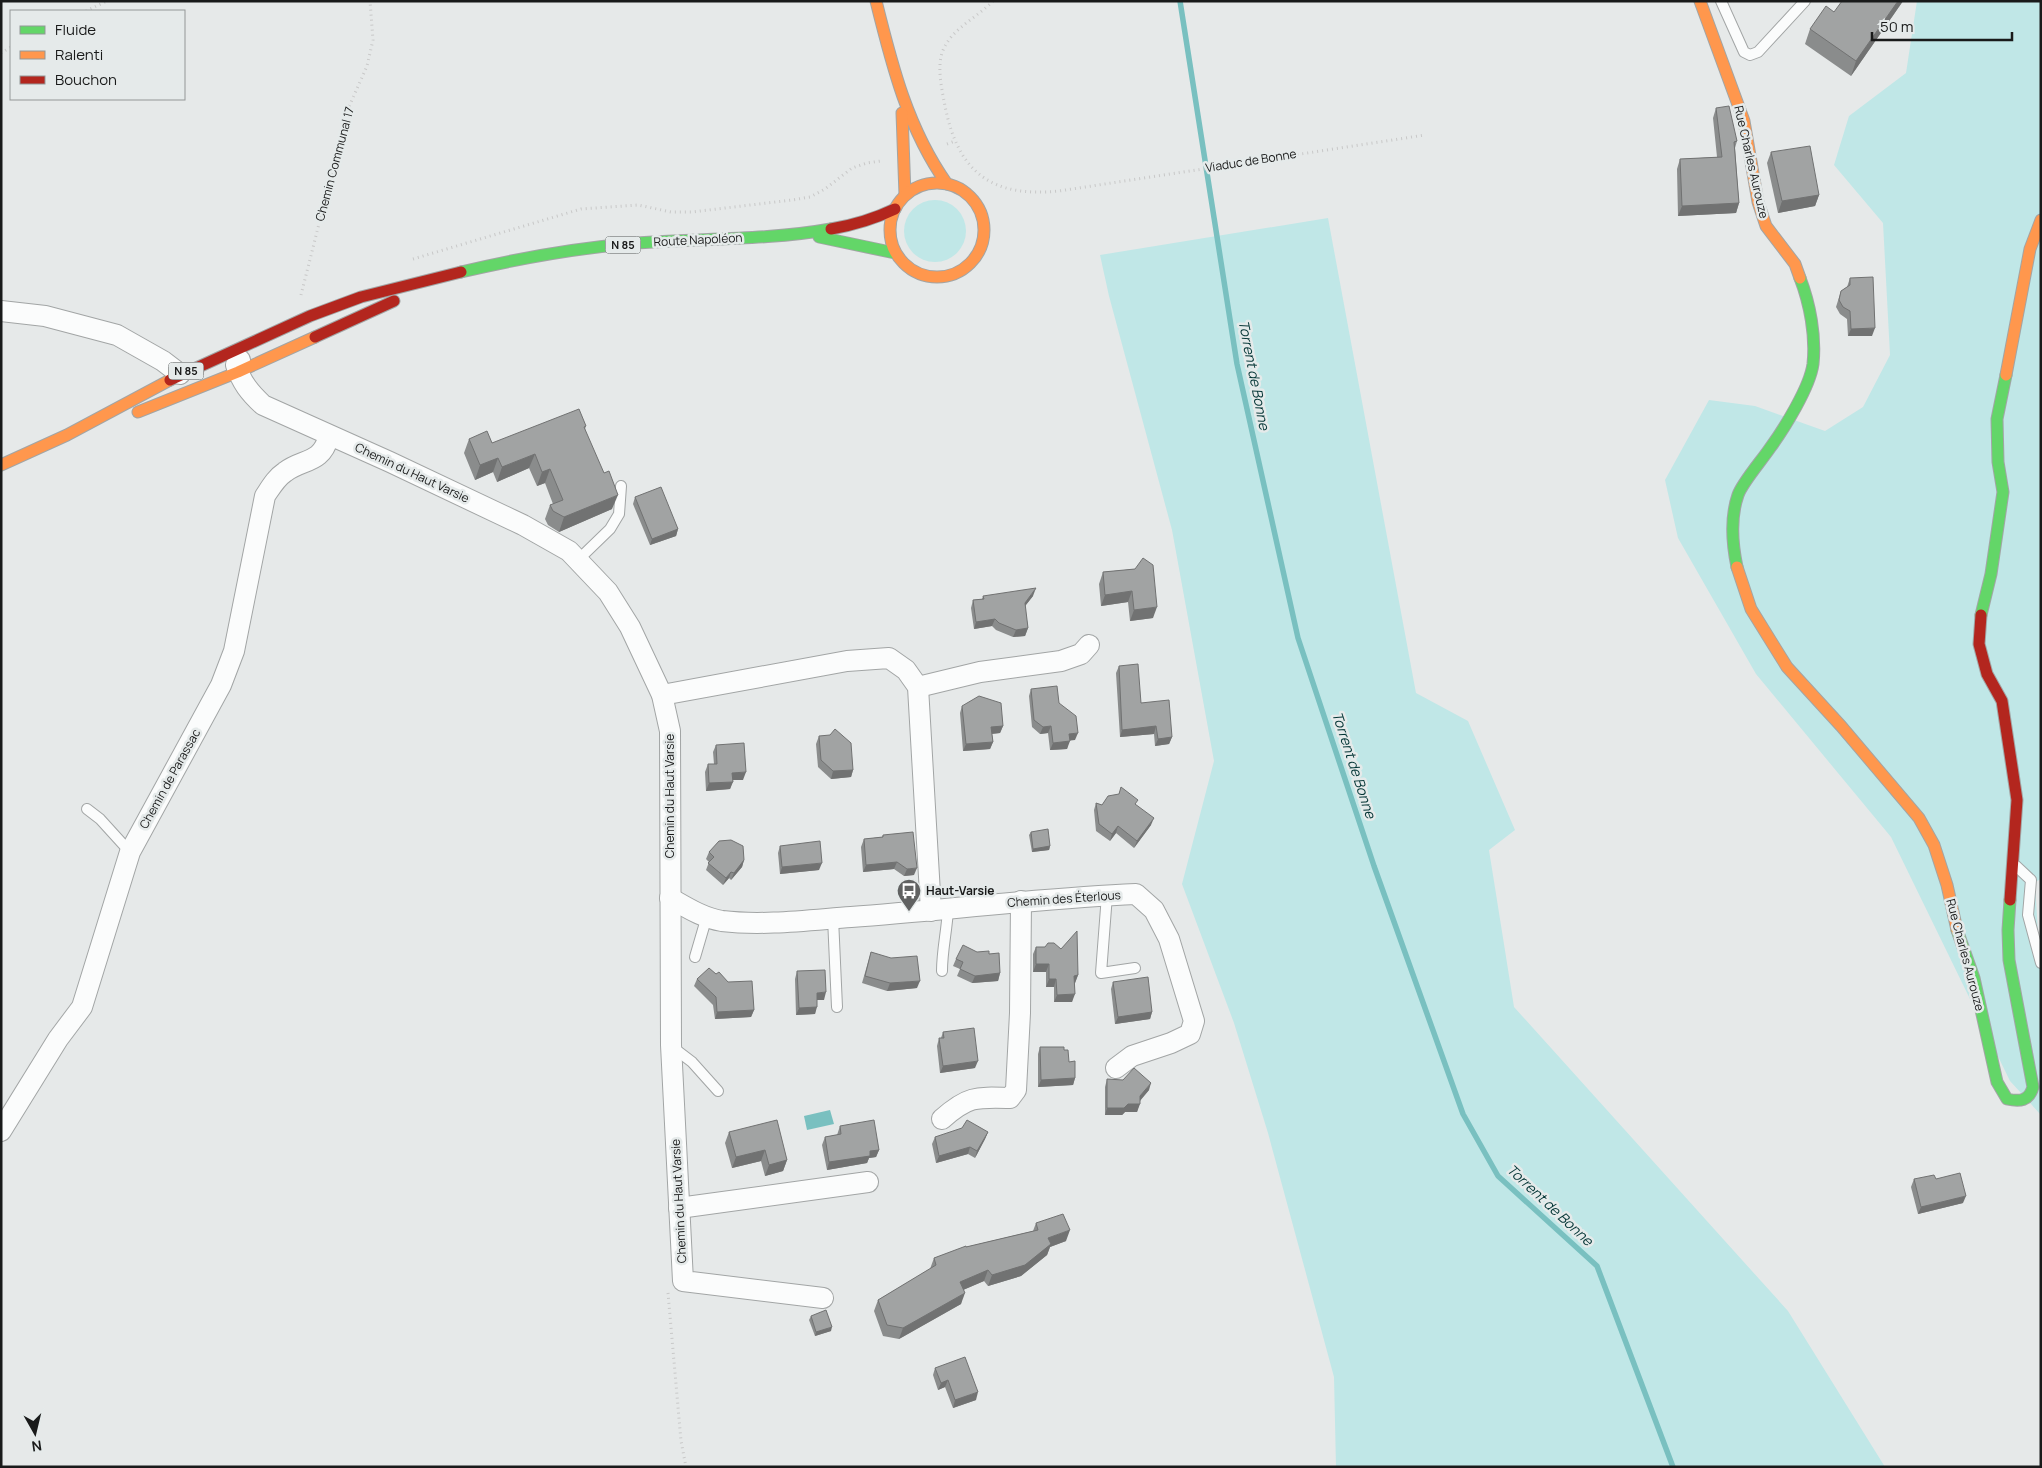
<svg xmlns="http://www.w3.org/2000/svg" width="2042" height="1468" viewBox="0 0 2042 1468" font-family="Manrope,sans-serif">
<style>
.green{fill:#c0e7e7}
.water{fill:#79c0c0}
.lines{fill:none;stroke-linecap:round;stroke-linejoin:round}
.stream{stroke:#79c0c0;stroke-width:5.5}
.lane-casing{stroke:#a2a5a5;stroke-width:12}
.street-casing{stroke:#a2a5a5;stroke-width:22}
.fast-casing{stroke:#a2a5a5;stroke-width:13}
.slow-casing{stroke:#a2a5a5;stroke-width:13}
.jam-casing{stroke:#a2a5a5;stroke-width:13}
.path{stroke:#c8c8c8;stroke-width:3;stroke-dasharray:1 4;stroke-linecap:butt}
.lane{stroke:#fbfcfc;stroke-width:10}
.street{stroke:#fbfcfc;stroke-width:20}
.fast{stroke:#63d668;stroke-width:11}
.slow{stroke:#ff974d;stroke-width:11}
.jam{stroke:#b3261e;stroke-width:11}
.wall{fill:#8a8c8c}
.shaded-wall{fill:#717272}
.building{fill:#a1a3a3;stroke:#717272}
.labels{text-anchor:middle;stroke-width:5;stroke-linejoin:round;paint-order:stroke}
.shield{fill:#e5eaea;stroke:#565858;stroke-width:1}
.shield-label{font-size:11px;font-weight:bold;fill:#191a1a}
.street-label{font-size:12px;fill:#191a1a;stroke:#e5eaea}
.poi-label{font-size:12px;font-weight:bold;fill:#191a1a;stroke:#e5eaea;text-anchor:start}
.water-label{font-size:14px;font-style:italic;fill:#023434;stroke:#e5eaea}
</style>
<rect width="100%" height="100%" fill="#e6e9e9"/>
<g class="green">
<polygon points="1917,1 2041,1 2041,879 2035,882 2041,986 2041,1115 2010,1081 1891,837 1756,674 1678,538 1665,480 1709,400 1755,406 1825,431 1863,407 1890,355 1883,223 1834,165 1849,116 1906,73"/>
<circle cx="935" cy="231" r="31"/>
<polygon points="1328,218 1416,693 1468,721 1515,830 1489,850 1514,1007 1788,1311 1885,1467 1336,1467 1334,1377 1268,1133 1234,1023 1182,884 1214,761 1172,530 1109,296 1100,255"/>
</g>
<polygon class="water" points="830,1110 834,1124 807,1130 804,1116"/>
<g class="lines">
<polyline class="stream" points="1180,1 1237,364 1298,638 1374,866 1463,1114 1498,1176 1597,1266 1673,1467"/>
<defs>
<g id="lane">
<polyline points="1721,1 1744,52 1750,55 1758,52 1805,1"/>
<polyline points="578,560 610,529 619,514 621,486"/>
<polyline points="87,809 100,819 130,852"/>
<polyline points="2016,866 2031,880 2028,915 2041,963"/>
<polyline points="1107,895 1101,973 1135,968"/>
<polyline points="833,918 837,1007"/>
<polyline points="695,957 707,916"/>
<path d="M942 971C942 950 947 930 948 909"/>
<polyline points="671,1046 692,1062 718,1091"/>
</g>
<g id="street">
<polyline points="1,311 45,316 117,335 163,361 180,374"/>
<path d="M240 360 236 365C241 382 250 393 263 405L390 462 523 525 569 551 608 592 630 627 662 695 670 731 671 1045 683 1281 823 1298"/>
<polyline points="918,687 980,672 1061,661 1081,654 1089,645"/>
<polyline points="662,695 847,661 889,658 906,670 918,687 931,911"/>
<path d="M670 898C686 907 703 918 722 921 763 926 810 920 851 917 946 910 1041 898 1136 894L1154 910 1169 939 1194 1021 1190 1034 1171 1043 1132 1056 1116 1068"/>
<path d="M942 1119C968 1096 976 1097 1010 1098L1016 1090 1020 1013 1021 901"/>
<path d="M1 1131 58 1039 82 1007 130 852 221 685 234 651 265 496C271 487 276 478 285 472 303 458 321 465 329 436"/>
<polyline points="679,1208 868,1182"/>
</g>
<g id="fast">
<polyline points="819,237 895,253"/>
<path d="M461 272C516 259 570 249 626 244 695 238 764 241 831 229"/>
<path d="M1737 567C1732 543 1730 518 1738 495 1742 483 1762 460 1770 448 1784 429 1810 387 1813 364 1816 336 1810 304 1800 278"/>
<polyline points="1981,615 1991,574 2003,492 1998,462 1997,419 2006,375"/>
<path d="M1957 930 1974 978 1997 1082 2007 1099C2020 1102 2029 1101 2033 1087L2009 960 2008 930 2010 900"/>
</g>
<g id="slow">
<path d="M876 1C892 66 908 129 947 184"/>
<polyline points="1700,1 1744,121 1758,202 1766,226 1795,264 1800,278"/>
<polyline points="902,113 905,195"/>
<circle cx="937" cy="230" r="47"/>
<polyline points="2006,375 2030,249 2041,220"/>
<polyline points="138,412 238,372 315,337"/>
<polyline points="1,465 67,435 170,380"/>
<polyline points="1737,567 1751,609 1787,667 1841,726 1919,818 1934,845 1947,885 1957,930"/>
</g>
<g id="jam">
<path d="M831 229C854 225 874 219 895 209"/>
<polyline points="315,337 394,301"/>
<polyline points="170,380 310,316 361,297 461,272"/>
<polyline points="1981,615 1979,644 1987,674 2002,701 2017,800 2010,900"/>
</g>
</defs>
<use href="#lane" class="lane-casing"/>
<use href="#street" class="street-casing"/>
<use href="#fast" class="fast-casing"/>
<use href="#slow" class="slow-casing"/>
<use href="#jam" class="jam-casing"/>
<g class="path">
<path d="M993 1C977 18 950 29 942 53 937 69 942 90 945 106 958 172 991 198 1059 191L1425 135"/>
<polyline points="86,11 107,1"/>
<polyline points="1,53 11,47"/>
<polyline points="947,144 955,141"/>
<polyline points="413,259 581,209 638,205 671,212 692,212 792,200 810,197 825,189 852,168 867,163 881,161"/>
<polyline points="301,295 348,109 367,66 373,40 370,1"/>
<polyline points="668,1293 681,1441 686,1467"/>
</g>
<use href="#lane" class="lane"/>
<use href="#street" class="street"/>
<use href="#fast" class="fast"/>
<use href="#slow" class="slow"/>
<use href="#jam" class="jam"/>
</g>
<g class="wall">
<polygon points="1903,1 1851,76 1805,44 1810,29"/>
<polygon points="1716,108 1737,141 1735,148 1739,203 1736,213 1678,216 1677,169 1680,159 1717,157 1713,118"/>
<polygon points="1771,152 1819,195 1815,206 1778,213 1767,163"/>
<polygon points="1850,278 1872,336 1848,336 1847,319 1840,314 1836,307 1841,291 1847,287"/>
<polygon points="586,426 585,429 612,509 559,532 548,525 545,519 550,505 553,504 545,483 537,486 529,468 497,482 493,472 475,480 464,453 469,439 492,443"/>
<polygon points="635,497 678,529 676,536 650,545 633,504"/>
<polygon points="1135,569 1153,618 1130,621 1128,602 1101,606 1099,584 1103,572"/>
<polygon points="983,596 1033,596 1025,606 1028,628 1025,636 1013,637 996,630 992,626 974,629 971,608 973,600 982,599"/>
<polygon points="1119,666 1141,703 1172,737 1169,744 1155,746 1154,734 1120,737 1116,673"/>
<polygon points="1031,689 1059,703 1075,740 1069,740 1067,749 1050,750 1048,733 1040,734 1032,727 1029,696"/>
<polygon points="962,706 1003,726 1000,733 992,734 993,742 990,749 963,751 960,713"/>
<polygon points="819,736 853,770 851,777 831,779 818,767 816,744"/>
<polygon points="716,745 743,780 733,780 730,789 706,791 705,772 708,764 714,764 713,752"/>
<polygon points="1121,787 1136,805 1151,825 1134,848 1116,833 1110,841 1096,831 1094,810 1096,803 1102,805 1119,795"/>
<polygon points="1031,832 1050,846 1049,850 1032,852 1029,835"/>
<polygon points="883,835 914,875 904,876 894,869 863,872 861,847 864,839 882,837"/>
<polygon points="780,846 819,870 780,874 778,853"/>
<polygon points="709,852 744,860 742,867 731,880 729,878 723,885 706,870 709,862 706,859"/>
<polygon points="1036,947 1078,975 1075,983 1072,1002 1054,1002 1054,987 1046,987 1046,972 1033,972 1033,954"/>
<polygon points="871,952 917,988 887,991 862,983"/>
<polygon points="977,952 989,954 1000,973 998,981 972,983 957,976 960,969 953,966 956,959"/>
<polygon points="797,971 824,1000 817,1000 815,1014 796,1015 795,979"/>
<polygon points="697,979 754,1010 751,1017 715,1019 713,1005 694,986"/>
<polygon points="1113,982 1152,1012 1150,1019 1115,1024 1111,989"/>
<polygon points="943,1032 975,1068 940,1073 937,1046 939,1038 941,1038"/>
<polygon points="1040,1047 1064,1050 1075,1078 1073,1085 1038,1087 1038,1054"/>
<polygon points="1107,1079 1149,1090 1140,1101 1137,1112 1125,1112 1122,1115 1105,1115 1105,1087"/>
<polygon points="840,1126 879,1150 876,1157 869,1158 867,1163 827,1170 822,1145 825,1137 837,1135"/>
<polygon points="729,1132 787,1160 783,1171 765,1176 761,1161 732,1168 725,1143"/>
<polygon points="988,1132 985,1139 975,1158 968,1154 936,1163 932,1144 935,1137"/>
<polygon points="1914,1179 1936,1179 1963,1203 1918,1214 1911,1187"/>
<polygon points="1036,1223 1066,1241 1050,1247 1047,1255 1021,1276 988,1286 984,1281 963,1290 961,1304 899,1339 883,1336 874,1311 878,1300 930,1269 934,1258 966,1247 1033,1231"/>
<polygon points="811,1316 831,1331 815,1336 809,1320"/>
<polygon points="935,1368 976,1400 953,1408 945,1387 938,1390 933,1375"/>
</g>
<g class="shaded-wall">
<polygon points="1898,1 1903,1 1851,76 1856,61"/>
<polygon points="1819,195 1815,206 1778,213 1782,201"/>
<polygon points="1739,203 1736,213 1678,216 1682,206"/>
<polygon points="1875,328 1872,336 1848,336 1851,329"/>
<polygon points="535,454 529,468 497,482 502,467"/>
<polygon points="498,458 493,472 475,480 480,465"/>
<polygon points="550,469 545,483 537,486 542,472"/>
<polygon points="618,495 612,509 559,532 564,517"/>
<polygon points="678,529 676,536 650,545 652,539"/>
<polygon points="1036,588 1033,596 1022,610 1025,603"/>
<polygon points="1132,591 1128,602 1101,606 1105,595"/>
<polygon points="1157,607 1153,618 1130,621 1134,610"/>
<polygon points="995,619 992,626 974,629 976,622"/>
<polygon points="1028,628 1025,636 1013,637 1016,630"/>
<polygon points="1003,726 1000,733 989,734 991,727"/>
<polygon points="1051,726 1048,733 1040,734 1043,727"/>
<polygon points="1156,726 1154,734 1120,737 1122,730"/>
<polygon points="1078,733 1075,740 1066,741 1069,734"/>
<polygon points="1172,737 1169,744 1155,746 1158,739"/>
<polygon points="1070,741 1067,749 1050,750 1053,743"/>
<polygon points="993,742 990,749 963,751 966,744"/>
<polygon points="853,770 851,777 831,779 833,771"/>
<polygon points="746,772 743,780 730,780 732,773"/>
<polygon points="733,782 730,789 706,791 709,783"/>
<polygon points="1154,818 1151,825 1134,848 1137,841"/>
<polygon points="1118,826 1116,833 1110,841 1112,834"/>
<polygon points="1050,846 1049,850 1032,852 1033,849"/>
<polygon points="744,860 742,867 731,880 734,873"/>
<polygon points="897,862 894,869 863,872 866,865"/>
<polygon points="822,863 819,870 780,874 782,867"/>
<polygon points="917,868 914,875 904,876 907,869"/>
<polygon points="731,872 729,878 723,885 726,878"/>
<polygon points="1036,964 1049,964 1046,972 1033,972"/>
<polygon points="1000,973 998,981 972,983 975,976"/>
<polygon points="1078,975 1075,983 1072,983 1074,976"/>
<polygon points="1049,979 1056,979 1054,987 1046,987"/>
<polygon points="920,981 917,988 887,991 890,983"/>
<polygon points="826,992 824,1000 814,1000 817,993"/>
<polygon points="1075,994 1072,1002 1054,1002 1057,995"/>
<polygon points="817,1007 815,1014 796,1015 799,1008"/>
<polygon points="754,1010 751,1017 715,1019 717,1012"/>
<polygon points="1152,1012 1150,1019 1115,1024 1118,1017"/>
<polygon points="978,1061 975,1068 940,1073 943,1066"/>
<polygon points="1075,1078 1073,1085 1038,1087 1041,1080"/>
<polygon points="1151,1083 1149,1090 1137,1104 1140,1096"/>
<polygon points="1128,1104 1140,1104 1137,1112 1125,1112 1122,1115 1105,1115 1107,1108"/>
<polygon points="988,1132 985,1139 975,1158 977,1151"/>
<polygon points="970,1147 968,1154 936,1163 939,1156"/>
<polygon points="765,1150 761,1161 732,1168 736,1157"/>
<polygon points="879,1150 876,1157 869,1158 867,1163 827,1170 829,1162 870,1151"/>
<polygon points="787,1160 783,1171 765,1176 769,1165"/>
<polygon points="1966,1196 1963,1203 1918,1214 1921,1207"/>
<polygon points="1070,1230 1066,1241 1050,1247 1047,1255 1021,1276 988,1286 992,1275 1048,1238"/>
<polygon points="988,1270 984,1281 956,1293 960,1282"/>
<polygon points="965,1293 961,1304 899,1339 903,1328"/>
<polygon points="832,1327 831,1331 815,1336 816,1332"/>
<polygon points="948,1380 945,1387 938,1390 941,1383"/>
<polygon points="978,1392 976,1400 953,1408 955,1400"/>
</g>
<g class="building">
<polygon points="1842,1 1898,1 1856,61 1810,29 1826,6 1834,12"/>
<polygon points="1729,106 1737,141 1734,142 1739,203 1682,206 1680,159 1722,157 1716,108"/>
<polygon points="1810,146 1819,195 1782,201 1771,152"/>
<polygon points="1873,277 1875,328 1851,329 1850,311 1843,307 1839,300 1841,291 1850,285 1850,278"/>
<polygon points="579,409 586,426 584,427 604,473 609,471 618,495 564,517 553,511 550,505 563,500 550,469 542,472 535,454 502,467 498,458 480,465 469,439 487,431 492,443"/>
<polygon points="661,487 678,529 652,539 635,497"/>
<polygon points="1143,558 1153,565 1157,607 1134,610 1132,591 1105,595 1103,572 1135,569"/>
<polygon points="1036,588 1025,603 1028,628 1016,630 999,623 995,619 976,622 973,600 984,599 983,596"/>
<polygon points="1138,664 1141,703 1169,700 1172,737 1158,739 1156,726 1122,730 1119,666"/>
<polygon points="1057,686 1059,703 1076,716 1078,733 1069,734 1070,741 1053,743 1051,726 1043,727 1034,720 1031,689"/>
<polygon points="979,696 1001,703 1003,726 991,727 993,742 966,744 962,706"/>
<polygon points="835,729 851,743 853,770 833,771 821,760 819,736 830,735"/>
<polygon points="744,743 746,772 732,773 733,782 709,783 708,764 717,764 716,745"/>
<polygon points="1121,787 1138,800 1135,804 1154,818 1137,841 1118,826 1112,834 1099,824 1096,803 1102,805 1108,796 1119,794"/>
<polygon points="1048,829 1050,846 1033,849 1031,832"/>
<polygon points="913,832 917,868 907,869 897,862 866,865 864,839 883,837 883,835"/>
<polygon points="731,840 743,846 744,860 734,873 731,872 726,878 708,863 714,857 709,852 719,841"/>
<polygon points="820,841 822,863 782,867 780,846"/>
<polygon points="1077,931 1078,975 1074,976 1075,994 1057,995 1056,979 1049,979 1049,964 1036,964 1036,947 1045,947 1048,943 1054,943 1061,949"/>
<polygon points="963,945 977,952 989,951 989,954 999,953 1000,973 975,976 960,969 963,962 956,959"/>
<polygon points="871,952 891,958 917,956 920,981 890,983 865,976"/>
<polygon points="709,968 716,974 719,972 728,982 752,981 754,1010 717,1012 716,997 697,979"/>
<polygon points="825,970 826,992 817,993 817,1007 799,1008 797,971"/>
<polygon points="1148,977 1152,1012 1118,1017 1113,982"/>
<polygon points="974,1028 978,1061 943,1066 939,1038 944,1038 943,1032"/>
<polygon points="1040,1047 1064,1047 1064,1050 1068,1050 1069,1062 1075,1061 1075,1078 1041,1080"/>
<polygon points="1134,1068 1151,1083 1140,1096 1140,1104 1128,1104 1124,1108 1107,1108 1107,1079 1123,1080"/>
<polygon points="777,1120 787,1160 769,1165 765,1150 736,1157 729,1132"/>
<polygon points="874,1120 879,1150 870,1151 870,1156 829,1162 825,1137 841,1134 840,1126"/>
<polygon points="967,1120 988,1132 977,1151 970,1147 939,1156 935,1137 962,1128"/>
<polygon points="1960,1173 1966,1196 1921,1207 1914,1179 1934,1175 1936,1179"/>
<polygon points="1063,1214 1070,1230 1048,1238 1051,1244 1025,1265 992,1275 988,1270 960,1282 965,1293 903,1328 887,1325 878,1300 936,1265 934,1258 966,1246 966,1247 1038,1230 1036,1223"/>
<polygon points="826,1310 832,1327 816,1332 811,1316"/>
<polygon points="965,1357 978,1392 955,1400 948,1380 941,1383 935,1368"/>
</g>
<defs>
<symbol id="bus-pin" viewBox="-11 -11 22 30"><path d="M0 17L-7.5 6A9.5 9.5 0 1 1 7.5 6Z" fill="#616262" stroke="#e5eaea"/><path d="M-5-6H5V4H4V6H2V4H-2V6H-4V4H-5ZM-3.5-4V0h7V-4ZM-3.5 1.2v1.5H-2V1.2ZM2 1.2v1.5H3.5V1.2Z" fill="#fff"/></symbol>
</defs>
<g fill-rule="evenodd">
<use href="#bus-pin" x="895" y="877" width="28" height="38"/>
</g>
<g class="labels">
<g class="shield">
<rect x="605.5" y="236.5" width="35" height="17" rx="4"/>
<rect x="168.5" y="362.5" width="35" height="17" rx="4"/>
</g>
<g class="shield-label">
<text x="623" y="249">N 85</text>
<text x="186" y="375">N 85</text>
</g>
<g class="street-label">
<text transform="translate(1251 161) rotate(-9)" y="4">Viaduc de Bonne</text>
<text transform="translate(1751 162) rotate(77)" y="4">Rue Charles Aurouze</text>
<text transform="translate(335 164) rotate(-75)" y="4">Chemin Communal 17</text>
<text transform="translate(698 240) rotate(-3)" y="4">Route Napoléon</text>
<text transform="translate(412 473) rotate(25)" y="4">Chemin du Haut Varsie</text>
<text transform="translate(170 779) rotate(-61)" y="4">Chemin de Parassac</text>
<text transform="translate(670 796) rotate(-90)" y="4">Chemin du Haut Varsie</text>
<text transform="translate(1064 899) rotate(-4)" y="4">Chemin des Éterlous</text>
<text transform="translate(1965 955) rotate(75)" y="4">Rue Charles Aurouze</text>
<text transform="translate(679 1201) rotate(-93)" y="4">Chemin du Haut Varsie</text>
</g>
<g class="poi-label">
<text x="926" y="895">Haut-Varsie</text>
</g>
<g class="water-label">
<text transform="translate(1254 375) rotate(79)" y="5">Torrent de Bonne</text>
<text transform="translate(1354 765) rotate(72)" y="5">Torrent de Bonne</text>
<text transform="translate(1550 1205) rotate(43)" y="5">Torrent de Bonne</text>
</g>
</g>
<rect width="2042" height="1468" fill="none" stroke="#191a1a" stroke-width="5"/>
<rect x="10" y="10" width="175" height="90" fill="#e5eaea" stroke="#939797"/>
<rect x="20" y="26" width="25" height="8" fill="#63d668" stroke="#939797"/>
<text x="55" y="35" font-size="15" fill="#191a1a">Fluide</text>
<rect x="20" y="51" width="25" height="8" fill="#ff974d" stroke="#939797"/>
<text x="55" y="60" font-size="15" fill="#191a1a">Ralenti</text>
<rect x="20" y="76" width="25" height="8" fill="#b3261e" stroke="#939797"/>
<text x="55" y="85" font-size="15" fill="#191a1a">Bouchon</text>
<g transform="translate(35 1433) rotate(172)" stroke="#e5eaea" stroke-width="4" paint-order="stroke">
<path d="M0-4L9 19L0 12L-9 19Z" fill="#191a1a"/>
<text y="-8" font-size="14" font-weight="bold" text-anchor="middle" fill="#191a1a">N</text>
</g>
<path d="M1872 32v8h140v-8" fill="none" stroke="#191a1a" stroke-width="2.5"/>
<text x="1880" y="32" font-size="15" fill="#191a1a" stroke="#e5eaea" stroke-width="4" paint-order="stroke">50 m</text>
</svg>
